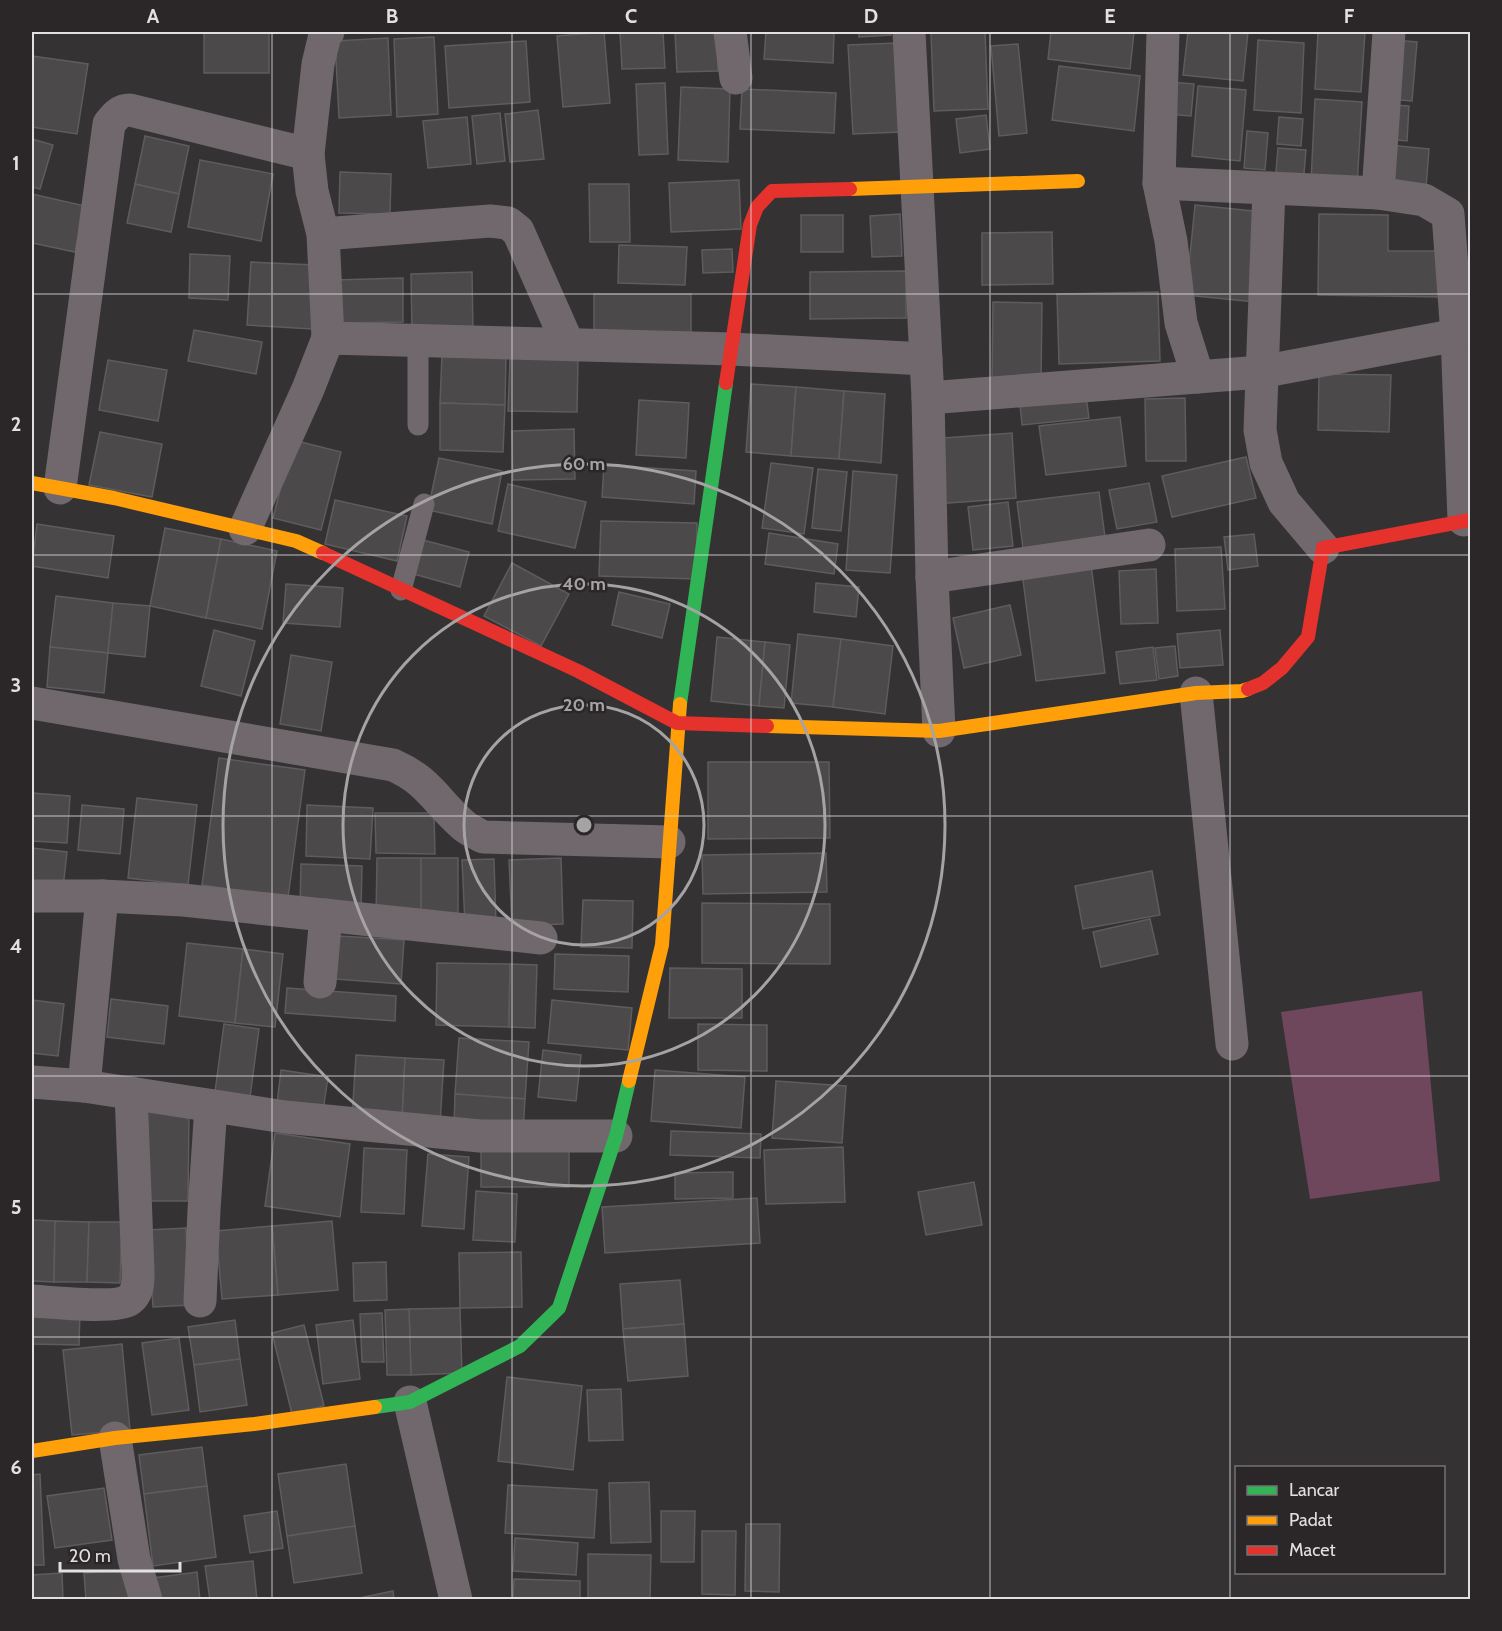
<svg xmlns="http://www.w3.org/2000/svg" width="1502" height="1631" viewBox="0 0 1502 1631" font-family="Cabin,sans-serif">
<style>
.green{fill:#6e475d}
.building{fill:#4b494a;stroke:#5e5c5d;stroke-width:1.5}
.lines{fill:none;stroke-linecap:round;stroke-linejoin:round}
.lane{stroke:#70686c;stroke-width:21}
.street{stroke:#70686c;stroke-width:33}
.fast{stroke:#30b455;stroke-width:14}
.slow{stroke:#ff9f0a;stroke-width:14}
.jam{stroke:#e5322d;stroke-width:14}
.grid{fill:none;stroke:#e2e0e1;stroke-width:1.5;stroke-opacity:0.55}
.ring{fill:none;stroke:#a5a3a4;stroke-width:3}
.centre{fill:#a5a3a4;stroke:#2b2729;stroke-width:3}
.ring-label{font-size:18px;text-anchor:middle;font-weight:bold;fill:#a5a3a4;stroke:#2b2729;stroke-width:5;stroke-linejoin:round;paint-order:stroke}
.neatline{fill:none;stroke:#e2e0e1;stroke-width:2}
.grid-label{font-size:20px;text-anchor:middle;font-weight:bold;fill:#e2e0e1}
</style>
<rect width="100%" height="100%" fill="#343233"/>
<polygon class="green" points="1422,991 1440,1181 1310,1199 1281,1012"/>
<g class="building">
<polygon points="604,32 610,103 563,107 557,36"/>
<polygon points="620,32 663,32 665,68 622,69"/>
<polygon points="675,32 717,32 718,71 677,72"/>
<polygon points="766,32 834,32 833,63 764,59"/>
<polygon points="859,32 890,32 891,35 859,37"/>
<polygon points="985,32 988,109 934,111 931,33"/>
<polygon points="1051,32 1134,32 1130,69 1048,59"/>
<polygon points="1188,32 1248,32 1243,81 1183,75"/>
<polygon points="1318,32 1365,32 1361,92 1315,89"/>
<rect x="204" y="33" width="65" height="40"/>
<polygon points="434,37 438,114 397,117 394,39"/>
<polygon points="388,38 391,115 339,118 335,41"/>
<polygon points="1258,40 1304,43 1301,113 1254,110"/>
<polygon points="1394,40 1417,42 1412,101 1389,99"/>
<polygon points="526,41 530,102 449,108 445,46"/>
<polygon points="896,43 901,132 853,134 848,45"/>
<polygon points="1018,44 1027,133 999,136 991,46"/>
<polygon points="32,56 88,64 77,134 32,127"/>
<polygon points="1059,66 1140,76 1134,131 1052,120"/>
<polygon points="1169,82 1194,84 1191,116 1166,114"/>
<polygon points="665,83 668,154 639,155 636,84"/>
<polygon points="1198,86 1246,90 1240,161 1192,156"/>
<polygon points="681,87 730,89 728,162 678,160"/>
<polygon points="742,89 836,93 834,133 740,129"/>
<polygon points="1315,99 1362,102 1357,185 1311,182"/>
<polygon points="1391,105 1409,106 1407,141 1388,139"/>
<polygon points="538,110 544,159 510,162 505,114"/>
<polygon points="500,113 505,161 477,164 472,116"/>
<polygon points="986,115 990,149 960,153 956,119"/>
<polygon points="467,117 471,164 428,168 423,121"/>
<polygon points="1279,117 1303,119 1301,146 1277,144"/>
<polygon points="1247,131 1268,133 1265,170 1244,168"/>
<polygon points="145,136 189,146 179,194 135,184"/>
<polygon points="32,139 53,145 40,189 32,187"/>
<polygon points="1388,145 1429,149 1426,188 1384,184"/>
<polygon points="1278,148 1306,150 1303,185 1275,183"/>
<polygon points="200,160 273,174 261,241 188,227"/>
<polygon points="340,172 391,174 390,214 339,213"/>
<polygon points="739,180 741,229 671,232 669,183"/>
<polygon points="135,184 179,194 171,232 127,223"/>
<polygon points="589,184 629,184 630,242 590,242"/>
<polygon points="32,194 85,206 75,252 32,243"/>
<polygon points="1195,205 1263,212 1255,302 1186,295"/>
<polygon points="900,214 902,256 872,257 870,216"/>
<polygon points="1319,214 1388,215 1388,251 1442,251 1442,297 1318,295"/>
<rect x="801" y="215" width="42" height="37"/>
<polygon points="1052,232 1053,284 982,285 982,233"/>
<polygon points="619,245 687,247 685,285 618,283"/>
<polygon points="732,249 733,272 703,273 702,250"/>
<polygon points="190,254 230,256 228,300 189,298"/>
<polygon points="251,262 315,265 312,329 247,325"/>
<polygon points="906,271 906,318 810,319 810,272"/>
<polygon points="472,272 473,332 412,333 411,274"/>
<polygon points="403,278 403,322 336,323 335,280"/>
<polygon points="1158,292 1160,361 1059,364 1057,294"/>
<rect x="594" y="294" width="97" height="43"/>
<polygon points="993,302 1042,303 1041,382 992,381"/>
<polygon points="194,330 262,342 256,374 188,361"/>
<polygon points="442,354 506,356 505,405 440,403"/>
<polygon points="510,357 578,358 577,412 508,411"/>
<polygon points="108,360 167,370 158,421 99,410"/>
<polygon points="1319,374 1391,375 1389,432 1318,430"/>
<polygon points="751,384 796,387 791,456 746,452"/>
<polygon points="796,387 844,391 839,459 791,456"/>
<polygon points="844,391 885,394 881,463 839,459"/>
<polygon points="1086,396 1089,418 1022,425 1020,404"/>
<polygon points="1185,398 1186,461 1146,461 1145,399"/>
<polygon points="639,400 689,403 686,458 636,455"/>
<polygon points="440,403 505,405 503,452 440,450"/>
<polygon points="1120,417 1126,466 1046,475 1039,426"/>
<polygon points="574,429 575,479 513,480 512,431"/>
<polygon points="100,432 162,444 152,497 89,485"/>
<polygon points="1012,433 1016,498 936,504 930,439"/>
<polygon points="293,440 341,452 321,530 273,518"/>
<polygon points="1246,457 1256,498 1172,517 1162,476"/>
<polygon points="439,458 502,471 492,524 428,510"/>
<polygon points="771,463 813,468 804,534 762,528"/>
<polygon points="604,465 696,471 694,504 602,497"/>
<polygon points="818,469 847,472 841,531 812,528"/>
<polygon points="853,471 897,475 890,573 846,570"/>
<polygon points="1149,483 1157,522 1117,529 1109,490"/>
<polygon points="508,484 586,502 575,548 498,531"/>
<polygon points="1099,492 1105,537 1023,548 1017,502"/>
<polygon points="335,500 407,516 397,561 325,544"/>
<polygon points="1008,502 1013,546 973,550 968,507"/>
<polygon points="601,521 697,523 696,579 599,576"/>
<polygon points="37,524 114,536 108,578 32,566"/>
<polygon points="165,528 221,539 206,618 150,606"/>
<polygon points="769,533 838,544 834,574 765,564"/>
<polygon points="1254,534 1258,566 1228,570 1224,537"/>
<polygon points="221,539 277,551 262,629 206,618"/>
<polygon points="419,539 469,552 460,587 410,573"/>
<polygon points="1221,547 1225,609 1177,611 1175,549"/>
<polygon points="512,563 569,594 541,646 484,616"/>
<polygon points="1091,564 1105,673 1036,681 1022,572"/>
<polygon points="1156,569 1158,623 1121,624 1119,571"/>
<polygon points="816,583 859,587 856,617 814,612"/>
<polygon points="286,584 343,588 340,627 283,623"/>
<polygon points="619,592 670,604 662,638 612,625"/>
<polygon points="56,596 113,603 108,653 50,647"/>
<polygon points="113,603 150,606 145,657 108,653"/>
<polygon points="1010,605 1021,655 964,668 953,618"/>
<polygon points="214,630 255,641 241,696 201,686"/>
<polygon points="1220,630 1223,665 1180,668 1177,634"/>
<polygon points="798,634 841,639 833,707 791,703"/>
<polygon points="717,637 765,642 759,706 711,701"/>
<polygon points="841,639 893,646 885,714 833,707"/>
<polygon points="765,642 790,645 784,708 759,706"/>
<polygon points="1175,646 1178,676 1159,679 1155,648"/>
<polygon points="50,647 108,653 104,693 47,687"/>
<polygon points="1153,647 1157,680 1120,684 1116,652"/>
<polygon points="291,655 332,662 321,731 280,724"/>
<polygon points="219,758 305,770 288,898 202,885"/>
<polygon points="708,762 829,762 830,838 708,839"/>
<polygon points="32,793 70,796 67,843 32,841"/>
<polygon points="137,798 197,805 188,885 128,878"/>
<polygon points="82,805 124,809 120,854 78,850"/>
<polygon points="307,805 373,808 370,859 306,856"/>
<polygon points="375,813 434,813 435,854 376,853"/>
<polygon points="32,848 67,852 62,897 32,893"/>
<polygon points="826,853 827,892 703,894 702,855"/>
<polygon points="377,858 421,858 421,917 376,917"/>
<polygon points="421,858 458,858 458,916 421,917"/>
<polygon points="561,858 563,924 512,926 509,860"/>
<polygon points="494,859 496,925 465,925 462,860"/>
<polygon points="301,864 362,866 361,909 300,907"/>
<polygon points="1152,871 1160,915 1083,929 1075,886"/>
<polygon points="583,900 633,901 632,948 581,947"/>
<polygon points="702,903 830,904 830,964 702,963"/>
<polygon points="1150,919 1158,954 1101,967 1093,932"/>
<polygon points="339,936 404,940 401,984 336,979"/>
<polygon points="187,943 243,949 235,1023 179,1016"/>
<polygon points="243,949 283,954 275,1027 235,1023"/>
<polygon points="555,954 629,956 628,992 554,989"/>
<polygon points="437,963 510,964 509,1027 436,1025"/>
<polygon points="510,964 537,965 535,1028 509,1027"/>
<polygon points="670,968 742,969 742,1018 669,1018"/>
<polygon points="287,988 396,996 395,1021 285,1013"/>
<polygon points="111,999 168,1006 164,1044 107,1037"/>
<polygon points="32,1000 64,1004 58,1056 32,1053"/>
<polygon points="552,1000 632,1008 628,1050 548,1043"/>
<polygon points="224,1024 259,1029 250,1097 215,1092"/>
<polygon points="698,1024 767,1025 767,1071 698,1070"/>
<polygon points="459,1038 529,1042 525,1099 455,1094"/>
<polygon points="543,1050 581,1055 576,1101 538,1097"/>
<polygon points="356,1055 405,1058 402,1121 352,1118"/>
<polygon points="405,1058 444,1060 440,1123 402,1121"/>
<polygon points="281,1070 328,1077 323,1111 277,1104"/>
<polygon points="655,1070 745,1077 741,1128 651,1121"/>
<polygon points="776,1081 846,1086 842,1143 772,1138"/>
<polygon points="455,1094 525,1099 523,1131 454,1126"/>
<polygon points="143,1111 189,1111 188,1201 143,1201"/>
<polygon points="671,1131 761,1134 760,1158 670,1155"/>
<polygon points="275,1133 350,1144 340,1217 265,1206"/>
<polygon points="481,1147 569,1148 569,1187 481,1187"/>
<polygon points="843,1147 845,1202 766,1204 764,1150"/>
<polygon points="364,1148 407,1150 404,1214 361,1212"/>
<polygon points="428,1154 469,1157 464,1229 422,1226"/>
<polygon points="733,1172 733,1198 675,1199 675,1173"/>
<polygon points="974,1182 982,1225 926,1235 918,1192"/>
<polygon points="476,1191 517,1194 515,1242 473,1240"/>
<polygon points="757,1198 760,1243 605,1253 602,1207"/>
<polygon points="32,1220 55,1221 54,1282 32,1281"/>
<polygon points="55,1221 89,1222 87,1282 54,1282"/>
<polygon points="332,1221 338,1290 278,1295 272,1226"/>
<polygon points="89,1222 122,1222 120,1283 87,1282"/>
<polygon points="272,1226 278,1295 222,1299 216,1231"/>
<polygon points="186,1228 190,1305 153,1307 148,1230"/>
<polygon points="521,1252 522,1307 460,1308 459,1253"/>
<polygon points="386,1262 387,1300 354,1301 353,1263"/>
<polygon points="680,1280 684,1324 623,1329 620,1284"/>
<polygon points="460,1308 462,1373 411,1375 409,1309"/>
<polygon points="32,1309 80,1310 79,1345 32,1344"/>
<polygon points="409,1309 411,1375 387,1375 385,1310"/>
<polygon points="382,1313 384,1362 362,1362 360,1314"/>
<polygon points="235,1320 240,1359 194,1365 188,1327"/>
<polygon points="353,1320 360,1379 323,1384 316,1325"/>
<polygon points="684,1324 688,1376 628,1381 623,1329"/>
<polygon points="304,1325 324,1406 292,1414 272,1333"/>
<polygon points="179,1338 189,1410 152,1415 142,1343"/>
<polygon points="122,1344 130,1430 72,1435 63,1350"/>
<polygon points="240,1359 247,1405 200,1412 194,1365"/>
<polygon points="507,1377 582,1386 573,1470 498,1461"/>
<polygon points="621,1389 623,1440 589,1441 587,1390"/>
<polygon points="202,1447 207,1486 144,1494 139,1455"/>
<polygon points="346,1464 355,1526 287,1536 278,1474"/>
<polygon points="40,1474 44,1565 32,1565 32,1475"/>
<polygon points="649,1482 651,1542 611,1543 609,1483"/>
<polygon points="508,1485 597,1490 594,1538 505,1533"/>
<polygon points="207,1486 216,1557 153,1566 144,1494"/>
<polygon points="104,1488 112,1540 55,1548 47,1496"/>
<polygon points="277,1511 283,1548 250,1553 244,1516"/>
<polygon points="661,1511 695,1511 694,1562 661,1562"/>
<polygon points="746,1524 780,1524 779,1592 745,1591"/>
<polygon points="355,1526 362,1573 294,1583 287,1536"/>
<polygon points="702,1531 736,1531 735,1595 702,1594"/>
<polygon points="515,1538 578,1543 576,1575 513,1571"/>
<polygon points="588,1554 651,1555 650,1600 588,1600"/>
<polygon points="253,1561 257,1600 210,1600 205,1566"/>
<polygon points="128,1570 131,1600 86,1600 84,1573"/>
<polygon points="197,1572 200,1600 156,1600 153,1578"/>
<polygon points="62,1573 63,1600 32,1600 32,1575"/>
<polygon points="514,1579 580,1581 580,1600 513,1600"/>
<polygon points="393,1591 394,1600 350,1600"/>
</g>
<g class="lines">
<g class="lane">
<polyline points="418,425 418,340"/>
<polyline points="401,590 424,504"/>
</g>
<g class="street">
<polyline points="328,32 325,35 318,64 308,154 312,191 323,234 328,338 732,349 926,359"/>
<polyline points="730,32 736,78"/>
<polyline points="909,32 928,398 932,577 939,731"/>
<polyline points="1163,32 1159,183 1171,241 1181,323 1198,377"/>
<polyline points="1159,183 1378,193 1424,200 1448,214 1457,335 1464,520"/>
<polyline points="1269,188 1260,430 1266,463 1284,502 1323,548"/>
<polyline points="1378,193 1389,32"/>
<polyline points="323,234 490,221 508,223 518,231 568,344"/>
<polyline points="928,398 1261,372 1457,335"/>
<path d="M60 488 109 124C115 116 120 110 130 110L308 154"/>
<polyline points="245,529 308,389 328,338"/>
<polyline points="932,577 1149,545"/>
<polyline points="1196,693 1232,1044"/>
<path d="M32 703 393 765C429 781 435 800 462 824 468 830 476 833 483 837L669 842"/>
<polyline points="32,896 102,896 183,900 541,938"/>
<polyline points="320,982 326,915"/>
<polyline points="32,1082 84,1086 285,1117 480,1136 616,1136"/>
<polyline points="84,1086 102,896"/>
<path d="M32 1301C50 1302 116 1309 129 1300 139 1293 138 1281 138 1270L131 1093"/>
<polyline points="200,1301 204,1210 211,1106"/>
<polyline points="410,1402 456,1600"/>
<polyline points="115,1438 134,1559 146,1600"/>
</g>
<g class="fast">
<polyline points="680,704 726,383"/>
<polyline points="375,1407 410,1402 520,1346 559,1308 616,1136 629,1081"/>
</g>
<g class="slow">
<polyline points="850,189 1078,181"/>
<polyline points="32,483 114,498 296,541 323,553"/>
<polyline points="767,726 939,731 1196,693 1242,691 1248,689"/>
<polyline points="629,1081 662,945 680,704"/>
<polyline points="32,1451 115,1438 254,1424 375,1407"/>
</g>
<g class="jam">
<polyline points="726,383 750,225 757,207 772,191 850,189"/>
<polyline points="323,553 578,671 677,723 767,726"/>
<polyline points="1248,689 1263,683 1282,668 1308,637 1323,548 1470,520"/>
</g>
</g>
<path class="grid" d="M272 32V1600M512 32V1600M751 32V1600M990 32V1600M1230 32V1600M32 294H1470M32 555H1470M32 816H1470M32 1076H1470M32 1337H1470"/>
<g class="ring">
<circle cx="584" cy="825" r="120"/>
<circle cx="584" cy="825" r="241"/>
<circle cx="584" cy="825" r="361"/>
</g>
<circle cx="584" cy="825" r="9" class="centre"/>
<g class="ring-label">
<text x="584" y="470">60 m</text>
<text x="584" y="590">40 m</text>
<text x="584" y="711">20 m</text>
</g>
<rect width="1502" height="1631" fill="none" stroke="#2b2729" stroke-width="66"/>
<rect x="1235" y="1466" width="210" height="108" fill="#2b2729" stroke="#747173" stroke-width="1.5"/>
<rect x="1247" y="1486" width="30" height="9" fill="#30b455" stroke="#747173" stroke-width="1.5"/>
<text x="1289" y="1496" font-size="18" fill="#e2e0e1">Lancar</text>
<rect x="1247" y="1516" width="30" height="9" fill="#ff9f0a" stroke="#747173" stroke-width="1.5"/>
<text x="1289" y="1526" font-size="18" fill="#e2e0e1">Padat</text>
<rect x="1247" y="1546" width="30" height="9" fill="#e5322d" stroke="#747173" stroke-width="1.5"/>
<text x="1289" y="1556" font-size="18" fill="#e2e0e1">Macet</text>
<path d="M60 1562v9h120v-9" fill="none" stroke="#e2e0e1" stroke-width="3"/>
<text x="69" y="1562" font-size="18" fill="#e2e0e1" stroke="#2b2729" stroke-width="4.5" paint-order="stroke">20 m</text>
<rect x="33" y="33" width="1436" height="1565" class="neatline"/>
<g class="grid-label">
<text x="153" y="23">A</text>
<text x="392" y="23">B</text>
<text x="631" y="23">C</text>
<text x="871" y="23">D</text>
<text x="1110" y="23">E</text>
<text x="1349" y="23">F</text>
<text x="16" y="170">1</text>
<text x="16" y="431">2</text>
<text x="16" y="692">3</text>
<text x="16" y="953">4</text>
<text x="16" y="1214">5</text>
<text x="16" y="1474">6</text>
</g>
</svg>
